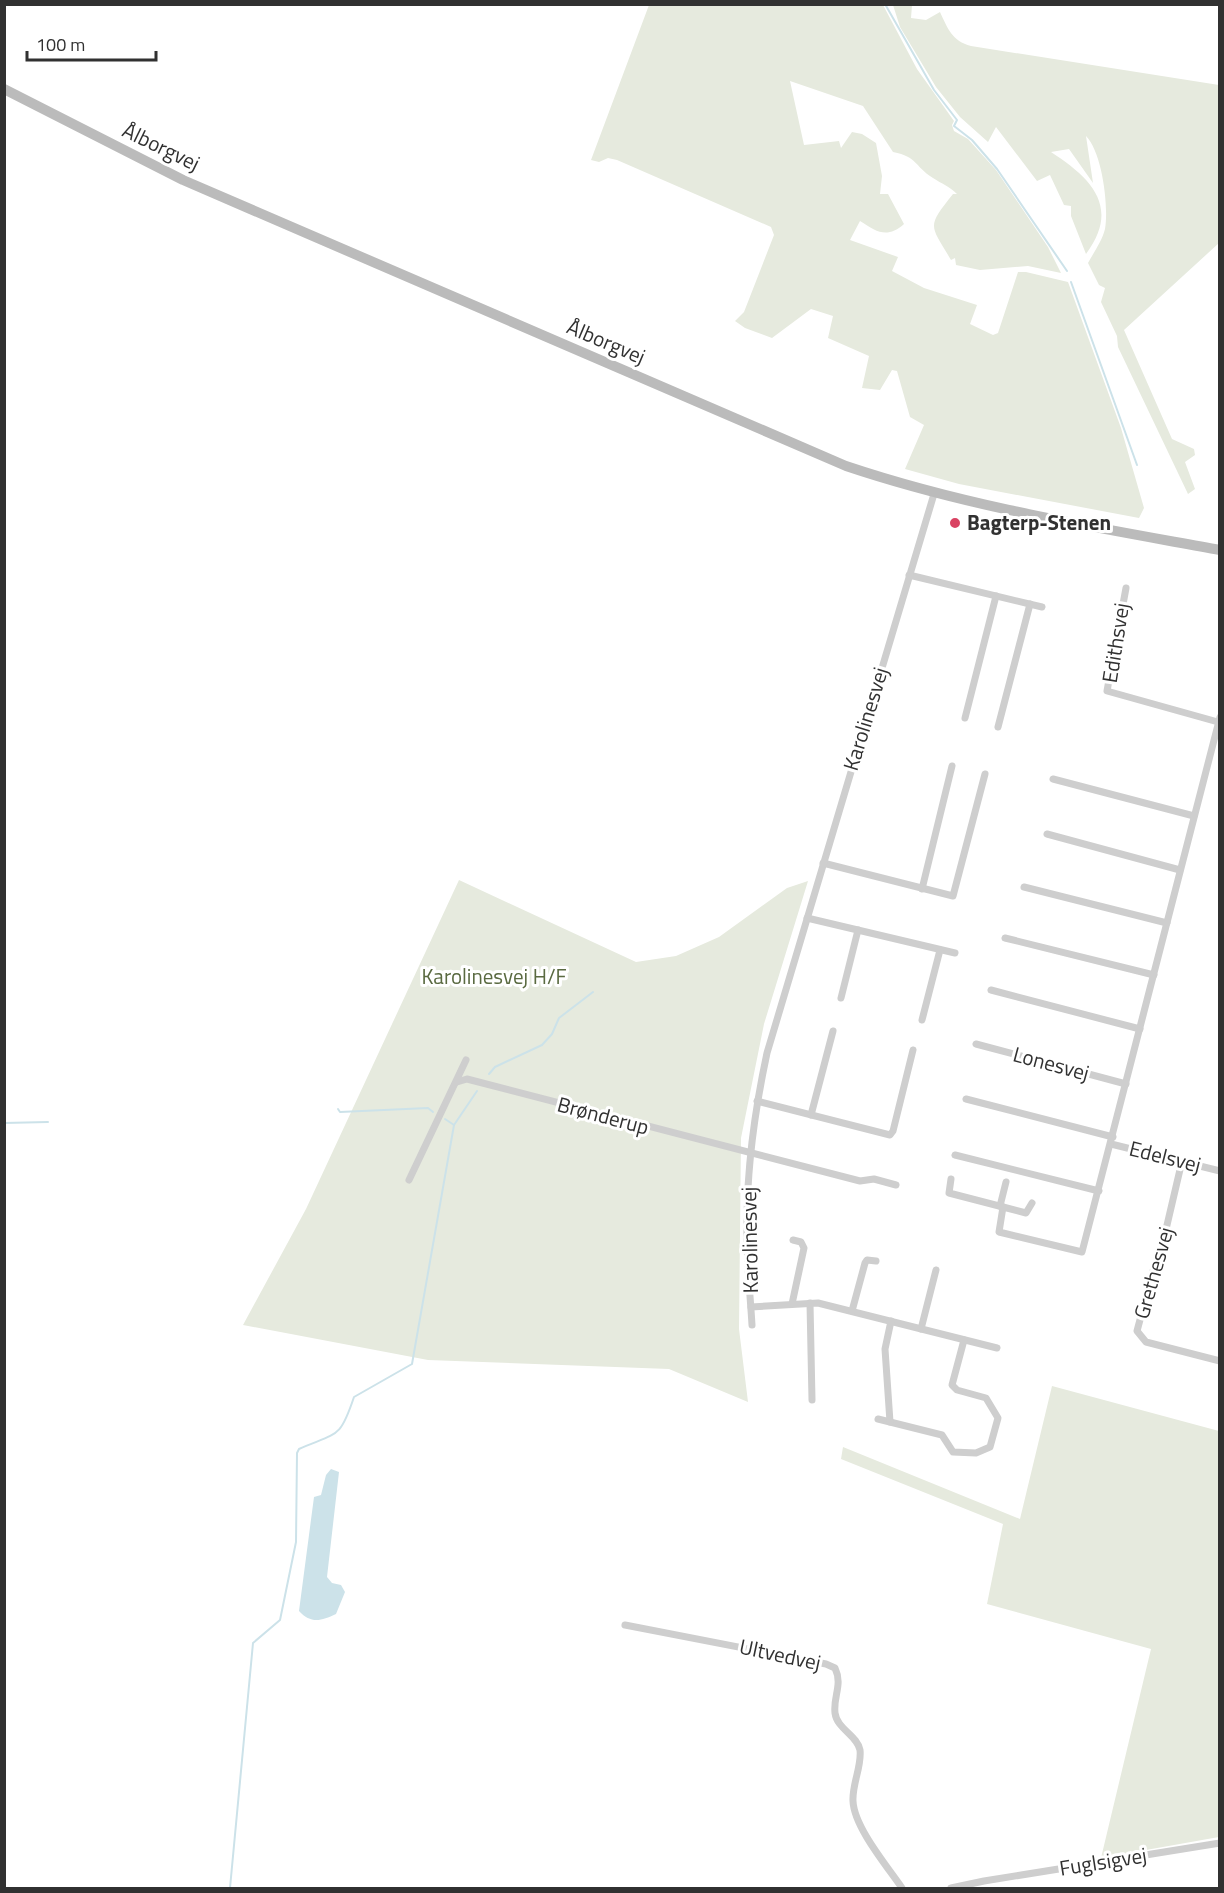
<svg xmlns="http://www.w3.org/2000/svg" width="1224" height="1893" viewBox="0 0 1224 1893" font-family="'Titillium Web',sans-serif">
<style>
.green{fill:#e6eade}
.water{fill:#cce2e9}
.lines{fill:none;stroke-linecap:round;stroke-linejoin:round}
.stream{stroke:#cce2e9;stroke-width:2}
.street{stroke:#cecece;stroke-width:7}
.secondary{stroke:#bbb;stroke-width:10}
.poi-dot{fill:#d94262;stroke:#fff;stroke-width:2}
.labels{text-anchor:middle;stroke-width:6;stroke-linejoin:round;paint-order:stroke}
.street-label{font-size:21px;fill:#313131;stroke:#fff}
.poi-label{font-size:21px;font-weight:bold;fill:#313131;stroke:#fff;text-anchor:start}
.park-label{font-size:21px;fill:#5a6a41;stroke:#fff}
</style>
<rect width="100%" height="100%" fill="#fff"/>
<g class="green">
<path d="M649 5H883L917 69 954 121 952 125 954 131 968 139 996 170 1048 247 1061 273 1028 266 980 270 956 265 955 258 951 260C930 224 926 228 953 194H957C949 186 942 184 933 178 914 166 918 157 893 152L863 106 790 81 804 145 839 141 841 148 852 132 862 134 876 143 882 176 880 194H888L904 224C887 239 877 232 860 221L850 240 898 257 892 271 924 288 977 305 970 324 993 335 998 333 1018 272H1026L1068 282 1121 428 1144 508 1139 518 959 484 905 469 924 425 910 417 897 371 892 370 880 390 862 388 869 356 828 338 833 316 811 309 772 338 745 328 735 321 744 312 774 235 771 227 617 160 608 158 599 162 591 160Z"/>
<path d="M893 5H912L911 18 926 20 940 12C948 29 952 41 971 46L1219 85V243L1124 330 1172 439 1194 449 1195 455 1185 462 1195 489 1188 494 1118 347 1117 336 1101 302 1105 288 1099 285 1088 263C1094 252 1102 241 1105 229 1109 206 1102 152 1086 136L1093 183 1069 149 1051 152C1091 178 1121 207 1086 254L1071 216V206L1064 205 1050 175 1037 181 996 127 988 142 960 117 936 87 900 27Z"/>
<polygon points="459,880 636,962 676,956 719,937 787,888 808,881 764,1024 741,1138 739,1329 748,1402 669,1369 428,1360 243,1325 306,1209"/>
<polygon points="1052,1386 1219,1431 1219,1837 1101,1858 1151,1649 987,1604 1003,1524 841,1459 843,1447 1020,1519"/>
</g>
<path class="water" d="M331 1469 339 1472 327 1577 332 1583 341 1585 345 1592 336 1614C321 1621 311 1624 299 1611L314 1497 321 1495 326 1475Z"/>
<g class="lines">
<g class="stream">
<polyline points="885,4 934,90 957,120 954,126 972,140 997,169 1067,271"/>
<polyline points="1071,282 1137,465"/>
<polyline points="489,1074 495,1067 542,1045 552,1034 559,1018 593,992"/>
<polyline points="338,1109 340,1112 428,1108 433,1112"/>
<polyline points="445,1119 454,1125"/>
<polyline points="4,1123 48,1122"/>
<path d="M230 1888 253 1643 280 1620 296 1542 297 1453 299 1449C338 1432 340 1439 354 1397L412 1364 454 1125 477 1091"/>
</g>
<g class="street">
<polyline points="909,575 1042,607"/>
<polyline points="1126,588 1107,691 1218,722"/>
<polyline points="965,718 996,596"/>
<polyline points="998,727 1030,604"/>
<polyline points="1053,779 1194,816"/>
<polyline points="1047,834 1180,870"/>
<polyline points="823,863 953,896 985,774"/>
<polyline points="1024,887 1167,923"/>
<polyline points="922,889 952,766"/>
<polyline points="807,918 955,953"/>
<polyline points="1005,938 1154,975"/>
<polyline points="991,990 1140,1029"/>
<polyline points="841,998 858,930"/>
<polyline points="922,1020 940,950"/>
<polyline points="976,1044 1126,1084"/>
<polyline points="457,1082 467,1079 860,1181 874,1179 896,1185"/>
<polyline points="966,1099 1113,1137"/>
<polyline points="757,1101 890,1135 893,1131 913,1050"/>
<polyline points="811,1115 833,1031"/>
<polyline points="1111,1144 1220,1171"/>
<polyline points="955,1155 1099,1191"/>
<polyline points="1182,1161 1160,1255 1153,1271 1137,1331 1146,1342 1220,1361"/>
<polyline points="951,1179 949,1193 1003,1207"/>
<polyline points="409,1180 466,1060"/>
<polyline points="1032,1203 1026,1213 1003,1207 999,1232 1082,1252 1220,717"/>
<polyline points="1000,1206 1006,1182"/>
<polyline points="810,1303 812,1400"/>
<polyline points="792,1304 804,1248 801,1242 793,1240"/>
<polyline points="751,1307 818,1303 997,1348"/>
<polyline points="852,1311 865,1263 867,1260 876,1261"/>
<path d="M752 1325C750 1291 746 1257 747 1223 747 1165 755 1109 767 1053L934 494"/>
<polyline points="921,1329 936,1270"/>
<polyline points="878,1419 942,1435 953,1452 976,1453 990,1447 998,1418 986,1398 957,1390 952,1385 964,1340"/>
<polyline points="890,1422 885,1349 891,1321"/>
<path d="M625 1625 826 1664 835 1668C843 1685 833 1696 835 1713 837 1729 857 1735 860 1750 862 1766 852 1784 853 1801 854 1827 887 1866 902 1888"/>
<polyline points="951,1888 984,1881 1220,1843"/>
</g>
<path class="secondary" d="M4 89 183 180 846 466C968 507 1094 527 1220 550"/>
</g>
<circle class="poi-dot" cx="955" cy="523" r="6"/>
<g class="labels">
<g class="street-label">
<text transform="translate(161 147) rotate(26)" y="7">Ålborgvej</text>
<text transform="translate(606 342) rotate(23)" y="7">Ålborgvej</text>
<text transform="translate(1116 643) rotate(-81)" y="7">Edithsvej</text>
<text transform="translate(866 719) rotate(-73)" y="7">Karolinesvej</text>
<text transform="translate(1051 1064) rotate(15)" y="7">Lonesvej</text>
<text transform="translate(603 1116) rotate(15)" y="7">Brønderup</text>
<text transform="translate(1165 1157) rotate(14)" y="7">Edelsvej</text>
<text transform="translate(750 1240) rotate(-91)" y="7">Karolinesvej</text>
<text transform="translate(1154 1273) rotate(-74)" y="7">Grethesvej</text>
<text transform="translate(780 1655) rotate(12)" y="7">Ultvedvej</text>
<text transform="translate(1103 1862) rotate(-9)" y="7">Fuglsigvej</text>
</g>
<g class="poi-label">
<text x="967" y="530">Bagterp-Stenen</text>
</g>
<g class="park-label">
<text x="494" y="984">Karolinesvej H/F</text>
</g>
</g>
<rect width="1224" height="1893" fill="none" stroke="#313131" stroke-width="12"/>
<path d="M27 51v9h129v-9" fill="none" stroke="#313131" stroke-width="3"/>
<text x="36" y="51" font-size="18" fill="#313131" stroke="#ffffff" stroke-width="4.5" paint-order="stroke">100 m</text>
</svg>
